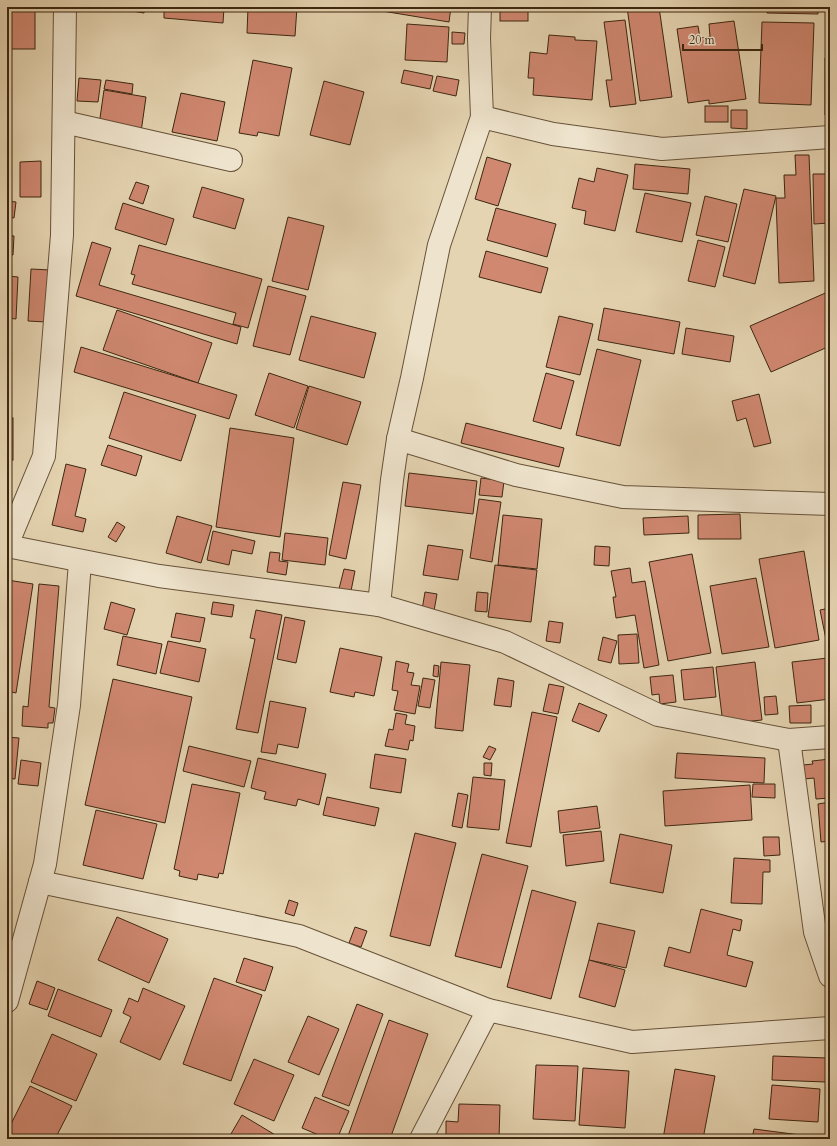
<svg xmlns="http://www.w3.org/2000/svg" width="837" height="1146" viewBox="0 0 837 1146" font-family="Cardo,serif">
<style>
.building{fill:#d08871;stroke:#3d2711}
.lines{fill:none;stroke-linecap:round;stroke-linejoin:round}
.minor-casing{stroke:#675239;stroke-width:24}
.minor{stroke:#eee3cc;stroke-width:22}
</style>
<rect width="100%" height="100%" fill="#e5d4b1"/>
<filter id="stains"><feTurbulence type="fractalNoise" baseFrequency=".005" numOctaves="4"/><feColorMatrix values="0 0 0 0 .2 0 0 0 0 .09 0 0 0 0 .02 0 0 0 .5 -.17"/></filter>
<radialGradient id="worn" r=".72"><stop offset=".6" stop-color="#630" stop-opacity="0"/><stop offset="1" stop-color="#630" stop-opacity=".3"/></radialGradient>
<g class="building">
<rect x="8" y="7" width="27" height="42"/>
<polygon points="108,7 145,7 144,13"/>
<polygon points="164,7 224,7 223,23 164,18"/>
<polygon points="248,7 297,7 295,36 247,33"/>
<polygon points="371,7 451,7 449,22 370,9"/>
<rect x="500" y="7" width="28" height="14"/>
<polygon points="627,7 659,7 672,97 640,101"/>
<polygon points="767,7 818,7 818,14 767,13"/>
<polygon points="625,20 636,104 610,107 606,80 612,80 604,22"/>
<polygon points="734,21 746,99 709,104 709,100 688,103 677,29 698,26 700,38 710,37 709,24"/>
<polygon points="762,22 814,23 811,105 759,103"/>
<polygon points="407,24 449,27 447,62 405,60"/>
<polygon points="452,32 465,33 464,44 452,44"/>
<polygon points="549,35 575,37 575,40 597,41 592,100 533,95 534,78 528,78 530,52 547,54"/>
<polygon points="830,57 830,115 825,115 825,58"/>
<polygon points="253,60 292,68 279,136 258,132 257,136 239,133"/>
<polygon points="404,70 433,76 430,89 401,83"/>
<polygon points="437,76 459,80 456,96 433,91"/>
<polygon points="79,78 101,80 98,102 77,101"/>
<polygon points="106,80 133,84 132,94 104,89"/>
<polygon points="324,81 364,92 350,145 310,135"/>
<polygon points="104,90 146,97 141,132 99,125"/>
<polygon points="181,93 225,102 217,141 172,132"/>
<rect x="705" y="106" width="23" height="16"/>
<polygon points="731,110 747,110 747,129 731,128"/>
<polygon points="795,155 809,155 814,281 779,283 776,198 785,198 784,175 796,175"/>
<polygon points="487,157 511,164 498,206 475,199"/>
<polygon points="41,161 41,197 20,197 20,162"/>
<polygon points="635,164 690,169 688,194 633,189"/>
<polygon points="597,168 628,175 615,231 584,224 586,211 572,208 579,178 594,182"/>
<polygon points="813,174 830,174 830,223 814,224"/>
<polygon points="136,182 149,186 143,204 129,199"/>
<polygon points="202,187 244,199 235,229 193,217"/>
<polygon points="744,189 776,196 755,284 723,276"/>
<polygon points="645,193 691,203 682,242 636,232"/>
<polygon points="705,196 737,204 728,242 696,235"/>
<polygon points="7,201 16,202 14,218 7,217"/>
<polygon points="123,203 174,219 166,245 115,229"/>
<polygon points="496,208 556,224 547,257 487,240"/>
<polygon points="288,217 324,226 308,290 272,281"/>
<polygon points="7,235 14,236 13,255 7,254"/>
<polygon points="698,240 725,247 715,287 688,281"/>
<polygon points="92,242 111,248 99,285 241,327 237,344 76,296"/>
<polygon points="139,245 262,279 248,328 233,324 236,313 132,284 135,275 131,274"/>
<polygon points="486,251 548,268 541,293 479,277"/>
<polygon points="31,269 50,270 46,322 28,321"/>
<polygon points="7,276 18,277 16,319 7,318"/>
<polygon points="268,286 306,296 290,355 253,346"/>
<polygon points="830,291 830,346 771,372 750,326"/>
<polygon points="604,308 680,322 674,354 598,340"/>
<polygon points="117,310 212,343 198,383 103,350"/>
<polygon points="311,316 376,333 364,378 299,360"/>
<polygon points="559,316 593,324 580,375 546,367"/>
<polygon points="686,328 734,336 730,362 682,354"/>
<polygon points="81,347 237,395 229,419 74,372"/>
<polygon points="597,349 641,360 620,446 576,435"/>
<polygon points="269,373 308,386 294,428 255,415"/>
<polygon points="546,373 574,381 561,429 533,421"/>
<polygon points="309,386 361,402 347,445 296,429"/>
<polygon points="124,392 196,415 181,461 109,438"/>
<polygon points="759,394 771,443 754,447 746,418 737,421 732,401"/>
<rect x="7" y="418" width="6" height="42"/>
<polygon points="466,423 564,448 559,467 461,443"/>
<polygon points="230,428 294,438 280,537 216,527"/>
<polygon points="108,445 142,456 136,476 101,465"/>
<polygon points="66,464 86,469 75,516 86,519 83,532 52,525"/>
<polygon points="409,473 477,481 473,514 405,506"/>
<polygon points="481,478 504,481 502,497 479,495"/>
<polygon points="343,482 361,485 346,559 329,555"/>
<polygon points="479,499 501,502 492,562 470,558"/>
<polygon points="740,514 741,539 698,539 698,515"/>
<polygon points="503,515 542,519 537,569 498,565"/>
<polygon points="177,516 212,526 201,563 166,553"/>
<polygon points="688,516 689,533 644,535 643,518"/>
<polygon points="117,522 125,527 116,542 108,537"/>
<polygon points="213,531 255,541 252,554 232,550 229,565 207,560"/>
<polygon points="285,533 328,538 325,565 282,560"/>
<polygon points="428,545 463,550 458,580 423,575"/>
<polygon points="595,546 610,547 609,566 594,565"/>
<polygon points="804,551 819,640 775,648 759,559"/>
<polygon points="270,552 280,553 279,561 288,562 286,575 267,572"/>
<polygon points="692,554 711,653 668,661 649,562"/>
<polygon points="495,565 537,570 531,622 488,617"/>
<polygon points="630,568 632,583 645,581 659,665 644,668 635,615 616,618 613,597 616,597 611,571"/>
<polygon points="344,569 355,571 350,596 338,593"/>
<polygon points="756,578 769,647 722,654 710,586"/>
<polygon points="7,580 33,584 16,693 7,691"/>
<polygon points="39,584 59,586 49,707 55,708 53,723 48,723 48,728 22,726 23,706 28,707"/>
<polygon points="425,592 437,594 434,611 422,610"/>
<polygon points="477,592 488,593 487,612 475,611"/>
<polygon points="111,602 135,609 127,635 104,629"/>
<polygon points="213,602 234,605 232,617 211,614"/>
<polygon points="830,608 830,659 820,610"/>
<polygon points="256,610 282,615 258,733 236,729 255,639 250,638"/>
<polygon points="176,613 205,618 200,642 171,637"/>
<polygon points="285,617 305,621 296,663 277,659"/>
<polygon points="549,621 563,623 560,643 546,641"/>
<polygon points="637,634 639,663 619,664 618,635"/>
<polygon points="123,636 162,644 156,674 117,665"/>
<polygon points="603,637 617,641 611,663 598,660"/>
<polygon points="168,641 206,649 199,682 160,673"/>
<polygon points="340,648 382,657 374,696 355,692 354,697 330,692"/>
<polygon points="828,658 830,674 830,699 797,703 792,662"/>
<polygon points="396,661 409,664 407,672 414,673 411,685 420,686 415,714 394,710 398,691 392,690"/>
<polygon points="441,662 470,665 463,731 435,728"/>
<polygon points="755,662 762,720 723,724 716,667"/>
<polygon points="434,665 439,666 438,677 433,676"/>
<polygon points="713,667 716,697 684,700 681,670"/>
<polygon points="673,675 676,702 660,704 659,694 652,695 650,677"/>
<polygon points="423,678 435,680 430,708 418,706"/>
<polygon points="498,678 514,681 511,707 494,705"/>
<polygon points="113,679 192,697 165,823 85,805"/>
<polygon points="549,684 564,687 558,714 543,711"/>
<polygon points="776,696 778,714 765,715 764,697"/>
<polygon points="270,701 306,708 298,748 278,744 276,754 261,752"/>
<polygon points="579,703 607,715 599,732 572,721"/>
<polygon points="811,705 811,723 790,723 789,706"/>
<polygon points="532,712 557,717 531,847 506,843"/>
<polygon points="396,713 407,715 405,724 415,726 413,741 410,740 408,750 385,746 389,729 393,730"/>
<polygon points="7,737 19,738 15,779 7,778"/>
<polygon points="189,746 251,761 244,787 183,771"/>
<polygon points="489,746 496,749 490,760 483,757"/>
<polygon points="677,753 765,758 764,783 675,778"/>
<polygon points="375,754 406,759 401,793 370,788"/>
<polygon points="258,758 326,774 319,805 298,799 296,806 264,799 266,792 251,788"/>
<polygon points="830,759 830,798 816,799 814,778 804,779 803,765 813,764 812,761"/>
<polygon points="21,760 41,763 38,786 18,784"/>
<polygon points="484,763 492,763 491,776 484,775"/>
<polygon points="473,777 505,780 499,830 467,827"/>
<polygon points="192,784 240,793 223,874 219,873 218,878 198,874 197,880 179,876 180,871 174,869"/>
<polygon points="753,784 775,784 775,798 752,797"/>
<polygon points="750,785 752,820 665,826 663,791"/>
<polygon points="458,793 468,795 462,828 452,826"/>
<polygon points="327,797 379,808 375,826 323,815"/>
<polygon points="830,802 830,841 821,842 818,804"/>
<polygon points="597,806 600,828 560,833 558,811"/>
<polygon points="96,810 157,824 143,879 83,865"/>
<polygon points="601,831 604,861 566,866 563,835"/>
<polygon points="415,833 456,843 430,946 390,936"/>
<polygon points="620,834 672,845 663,893 610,883"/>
<polygon points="763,837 779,837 780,855 764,856"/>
<polygon points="827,853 830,853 830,886"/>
<polygon points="482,854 528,866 501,968 455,956"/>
<polygon points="734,858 770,860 770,872 763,872 762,904 731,903"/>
<polygon points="532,890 576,902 551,999 507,987"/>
<polygon points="289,900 298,903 294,916 285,913"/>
<polygon points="701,909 742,920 740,931 733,929 727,955 753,962 746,987 664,966 669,947 690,953"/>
<polygon points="117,917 168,939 149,983 98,960"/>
<polygon points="598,923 635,931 626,968 589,960"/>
<polygon points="355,927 367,931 361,947 349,943"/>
<polygon points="244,958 273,967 265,991 236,982"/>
<polygon points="589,960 625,970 615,1007 579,997"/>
<polygon points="214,978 262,995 231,1081 183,1064"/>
<polygon points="37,981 55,988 47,1010 29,1004"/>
<polygon points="143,988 185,1006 160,1060 120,1042 131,1017 123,1013 129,998 138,1002"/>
<polygon points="58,989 112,1010 101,1037 48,1016"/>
<polygon points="357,1004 383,1014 349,1106 322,1096"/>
<polygon points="308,1016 339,1029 319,1075 288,1062"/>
<polygon points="389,1020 428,1034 390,1139 355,1139 348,1136"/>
<polygon points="52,1034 97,1054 76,1101 31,1082"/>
<polygon points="773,1056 827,1058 826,1082 772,1080"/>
<polygon points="254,1059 294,1075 274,1121 234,1104"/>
<polygon points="536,1065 578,1066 575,1121 533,1119"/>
<polygon points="583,1068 629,1071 625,1128 579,1125"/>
<polygon points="675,1069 715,1076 703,1139 663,1139"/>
<polygon points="772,1085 820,1089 818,1122 769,1119"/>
<polygon points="30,1086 72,1106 55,1139 22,1139 7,1132"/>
<polygon points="315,1097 349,1111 337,1139 328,1139 302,1128"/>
<polygon points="459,1104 500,1105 499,1139 446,1139 446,1121 458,1122"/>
<polygon points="242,1115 282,1139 228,1139"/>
<polygon points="754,1129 808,1136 807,1139 752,1139"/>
</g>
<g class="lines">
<defs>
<g id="minor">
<polyline points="482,117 553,134 662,149 830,137"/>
<polyline points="64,122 231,160"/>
<polyline points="398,439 516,475 623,497 830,504"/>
<polyline points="7,545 44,456 62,235 65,7"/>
<polyline points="7,546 159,576 379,605 505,642 658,715 789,740 830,737"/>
<polyline points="379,605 392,480 398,439 412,378 439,245 482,117 479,38 480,7"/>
<polyline points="789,740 815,932 830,976"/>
<polyline points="40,882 299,936 488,1010 632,1042 830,1028"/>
<polyline points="7,1001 45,864 69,705 80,562"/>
<polyline points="421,1139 488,1010"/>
</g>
</defs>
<use href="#minor" class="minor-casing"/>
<use href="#minor" class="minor"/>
</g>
<rect width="837" height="1146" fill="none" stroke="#e5d4b1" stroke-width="24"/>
<rect x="8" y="8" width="821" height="1130" fill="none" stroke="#3d2711" stroke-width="2"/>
<rect x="12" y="12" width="813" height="1122" fill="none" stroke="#3d2711"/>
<path d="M683 44v6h79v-6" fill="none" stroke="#3d2711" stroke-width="2"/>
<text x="689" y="44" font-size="12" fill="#3d2711" stroke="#eee3cc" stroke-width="3" paint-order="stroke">20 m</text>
<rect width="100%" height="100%" filter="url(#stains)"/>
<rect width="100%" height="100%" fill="url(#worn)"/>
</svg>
